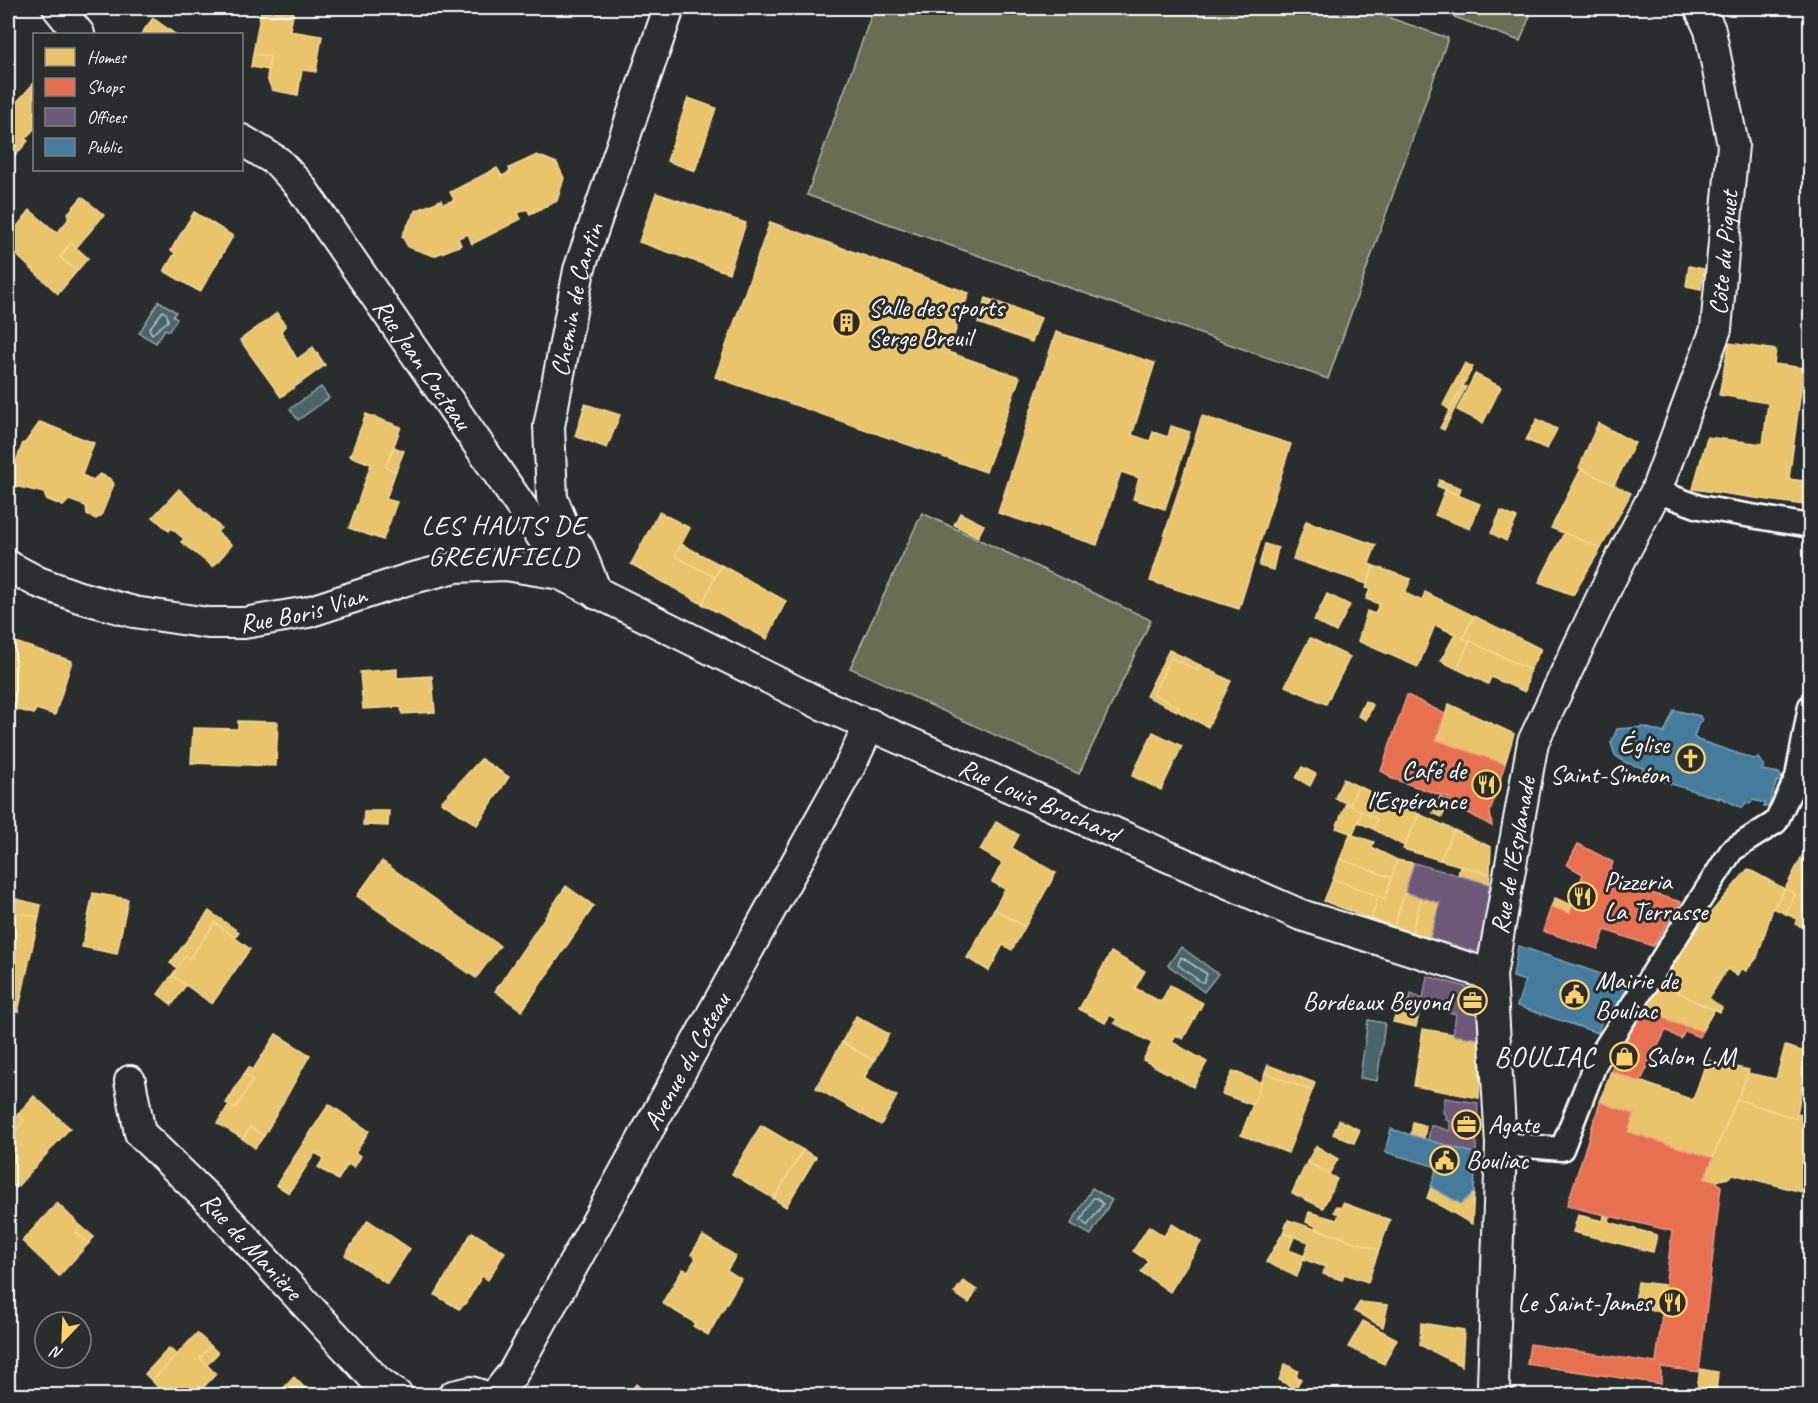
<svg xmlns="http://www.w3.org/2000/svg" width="1818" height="1403" viewBox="0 0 1818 1403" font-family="Caveat,sans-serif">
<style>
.green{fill:#676d52;stroke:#b3b6a8;stroke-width:1.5}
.water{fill:#47656b;stroke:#91a3a6;stroke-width:1.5}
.homes{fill:#e9c46a;stroke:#f0d697;stroke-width:1.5}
.shops{fill:#e76f51;stroke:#ee9a85;stroke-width:1.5}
.offices{fill:#6d597a;stroke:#998ba2;stroke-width:1.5}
.public{fill:#457b9d;stroke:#7da3ba;stroke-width:1.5}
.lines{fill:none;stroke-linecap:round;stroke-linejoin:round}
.shore{stroke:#b5c1c4;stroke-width:1.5}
.pedestrian-casing{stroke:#fff;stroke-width:27}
.minor-casing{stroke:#fff;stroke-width:34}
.pedestrian{stroke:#2a2d2e;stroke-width:22}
.minor{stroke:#2a2d2e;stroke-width:30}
.labels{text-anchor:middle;stroke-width:6;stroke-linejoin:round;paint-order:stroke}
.street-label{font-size:26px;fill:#fff;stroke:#2a2d2e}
.poi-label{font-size:26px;fill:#fff;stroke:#2a2d2e;text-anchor:start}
.neighbourhood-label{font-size:27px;letter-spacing:1.5px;fill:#fff;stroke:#2a2d2e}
.quarter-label{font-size:28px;letter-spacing:1.5px;fill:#fff;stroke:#2a2d2e}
</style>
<rect width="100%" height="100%" fill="#2a2d2e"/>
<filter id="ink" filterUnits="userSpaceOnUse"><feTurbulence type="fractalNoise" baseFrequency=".0167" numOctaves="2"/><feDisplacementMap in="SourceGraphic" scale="12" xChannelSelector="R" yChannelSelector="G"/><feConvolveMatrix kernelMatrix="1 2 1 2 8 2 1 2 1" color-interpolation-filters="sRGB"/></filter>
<g filter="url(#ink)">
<g class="green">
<polygon points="874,8 1361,8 1448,38 1328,379 807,195"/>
<polygon points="1430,8 1533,8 1520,41"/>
<polygon points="922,513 1151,620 1079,774 850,668"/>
</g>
<g class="water">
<polygon points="159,301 176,312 173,316 177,319 169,331 165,329 156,343 139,333"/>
<polygon points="321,387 329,398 298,420 290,409"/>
<polygon points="1181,947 1218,974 1204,992 1168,965"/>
<polygon points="1368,1020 1385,1023 1377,1081 1360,1078"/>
<polygon points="1092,1188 1112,1200 1091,1235 1071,1224"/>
</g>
<g class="homes">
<polygon points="190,8 213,8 210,12 201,14"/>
<polygon points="275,8 294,8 293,15 275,12"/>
<polygon points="261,10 293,15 290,31 322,36 316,72 302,70 298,95 272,90 267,78 270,56 253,54"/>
<polygon points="153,18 175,34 141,34"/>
<polygon points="253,54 270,56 268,70 251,67"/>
<polygon points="34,83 34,129 25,139 28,141 8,164 8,112"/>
<polygon points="688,98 716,108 695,171 667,161"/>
<polygon points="537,155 557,163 564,178 557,201 530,214 527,209 518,213 521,219 472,244 468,234 458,238 461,245 434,256 408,247 402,236 415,211 441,200 443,204 454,200 450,192 497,168 502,176 510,172 509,168"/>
<polygon points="656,193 746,223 729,273 639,242"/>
<polygon points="82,197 104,215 76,248 71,243 60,257 77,271 58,294 8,247 8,238 30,210 57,233 68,220 68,213"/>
<polygon points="194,212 233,236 200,292 164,271 175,253 171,250"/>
<polygon points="770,222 969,293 948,352 1020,377 986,472 715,377"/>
<polygon points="71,243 88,258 77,271 60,257"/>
<polygon points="1689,266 1704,269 1701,289 1686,286"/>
<polygon points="986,298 1041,318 1032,342 978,323"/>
<polygon points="277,313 286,326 281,331 297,359 313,347 325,365 281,397 240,340"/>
<polygon points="1056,332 1155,363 1132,435 1150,441 1153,432 1168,437 1171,426 1190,432 1165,509 1133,499 1139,478 1121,472 1097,545 998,513"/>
<polygon points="1729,343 1776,350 1774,364 1804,368 1789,479 1810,482 1810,506 1693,489 1707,437 1763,444 1768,403 1719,395"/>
<polygon points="1465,363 1473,367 1450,410 1443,405"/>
<polygon points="1475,374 1501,387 1483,423 1457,410"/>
<polygon points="1463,386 1466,387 1444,430 1440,428"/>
<polygon points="585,404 620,415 607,448 575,436"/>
<polygon points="366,414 401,427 386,467 396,471 386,499 397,502 383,540 349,528 371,464 350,456"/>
<polygon points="1202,416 1291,444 1239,609 1150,581"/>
<polygon points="1537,419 1557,429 1547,449 1526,440"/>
<polygon points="40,422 94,443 82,475 93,480 100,474 111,479 114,484 101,516 96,519 87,515 86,506 69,500 63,506 46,499 44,493 11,485 9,480 23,443 25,443"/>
<polygon points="1598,423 1635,443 1614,485 1579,468"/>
<polygon points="394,447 404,451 396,471 386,467"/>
<polygon points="1581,469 1631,493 1601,548 1551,528"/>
<polygon points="1439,480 1461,488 1459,495 1437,486"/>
<polygon points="179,489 221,528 217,532 232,545 213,567 181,542 184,539 171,528 169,531 153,517"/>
<polygon points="1445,490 1480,504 1470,529 1435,515"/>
<polygon points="1501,511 1517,518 1506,541 1491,533"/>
<polygon points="659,512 690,528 675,556 715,577 702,604 631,564"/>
<polygon points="960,513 984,525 978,537 954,525"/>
<polygon points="1306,521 1376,545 1369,564 1374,566 1367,584 1293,559"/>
<polygon points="1564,533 1601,548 1573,595 1539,582"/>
<polygon points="681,544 721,565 715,577 675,556"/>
<polygon points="1265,544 1278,548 1273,570 1259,566"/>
<polygon points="721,565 786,601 767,639 702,604"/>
<polygon points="1374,566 1411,579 1405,593 1422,601 1425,592 1474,616 1463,638 1435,625 1418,667 1358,641 1367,611 1375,614 1379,604 1366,599 1370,589 1366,588"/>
<polygon points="1327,594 1350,605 1336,632 1314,621"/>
<polygon points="1474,616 1541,649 1530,670 1463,638"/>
<polygon points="1455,634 1470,641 1457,669 1441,661"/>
<polygon points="1310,638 1350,657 1326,704 1285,686"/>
<polygon points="9,640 72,661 55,715 36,709 34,714 8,707"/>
<polygon points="1470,641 1530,670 1525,692 1491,677 1488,684 1457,669"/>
<polygon points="1169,650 1200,665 1197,670 1171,658 1153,694 1179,707 1177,711 1146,696"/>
<polygon points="1171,658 1197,670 1200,665 1231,681 1208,727 1177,711 1179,707 1153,694"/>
<polygon points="397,669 397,678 432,676 435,712 402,714 401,707 363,709 360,672"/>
<polygon points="1365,701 1373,705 1366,720 1358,716"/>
<polygon points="1449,704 1514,734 1505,764 1436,740"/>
<polygon points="238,721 278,722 276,766 191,763 193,728 238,729"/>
<polygon points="1153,732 1182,746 1161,790 1132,776"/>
<polygon points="481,759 509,777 477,825 441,802"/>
<polygon points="1302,767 1316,774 1310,786 1296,778"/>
<polygon points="1343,779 1358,786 1350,805 1335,798"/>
<polygon points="1358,786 1419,814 1404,846 1373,829 1377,819 1350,805"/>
<polygon points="1440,797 1449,802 1442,817 1433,813"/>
<polygon points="1346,803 1362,811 1353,834 1336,828"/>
<polygon points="364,811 389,811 388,826 363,825"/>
<polygon points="1362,811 1377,819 1373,829 1358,822"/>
<polygon points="1419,814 1454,830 1440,860 1403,849"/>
<polygon points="996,822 1019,835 1012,848 1056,873 1025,927 994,909 1005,889 992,882 1002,863 980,850"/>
<polygon points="1454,830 1491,847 1490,874 1440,860"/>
<polygon points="1350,834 1374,842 1371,847 1397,860 1392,878 1340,859"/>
<polygon points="1810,841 1810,930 1795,924 1797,919 1786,914 1795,894 1785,889"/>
<polygon points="1340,859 1392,878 1385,899 1333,879"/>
<polygon points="1397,860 1414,863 1394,926 1371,919 1378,896 1385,899"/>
<polygon points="382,861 500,946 476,978 357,896"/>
<polygon points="1460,866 1490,874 1489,884 1458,875"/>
<polygon points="1748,869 1785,889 1773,908 1757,958 1746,971 1741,968 1737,976 1727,969 1709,998 1722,1008 1720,1012 1692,1000 1662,981 1693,934"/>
<polygon points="1333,879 1378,896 1371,919 1324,901"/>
<polygon points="566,886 594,906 522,1011 495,991"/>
<polygon points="1785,889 1795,894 1786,914 1773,908"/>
<polygon points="1405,892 1422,897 1412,932 1394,926"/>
<polygon points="93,893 128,899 117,954 82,947"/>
<polygon points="8,897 41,905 39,917 8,911"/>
<polygon points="1422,897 1440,903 1430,938 1412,932"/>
<polygon points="1555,898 1572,905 1570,913 1551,907"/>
<polygon points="994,909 1025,927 1012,950 1003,945 989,971 967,958"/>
<polygon points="8,911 39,917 18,1012 8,1010"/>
<polygon points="209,911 239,932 235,938 215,923 189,959 185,956 177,968 170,963"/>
<polygon points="215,923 250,949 212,1004 172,975 185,956 189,959"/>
<polygon points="1111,952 1145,971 1135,988 1161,1002 1170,985 1203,1003 1183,1039 1176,1035 1172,1042 1207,1062 1193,1087 1143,1060 1152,1043 1114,1023 1117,1019 1110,1015 1105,1023 1079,1009"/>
<polygon points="172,975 186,985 172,1005 158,994"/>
<polygon points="1662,981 1692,1000 1714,1010 1702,1031 1671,1022 1647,1005"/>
<polygon points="1400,999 1421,1004 1416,1027 1393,1022"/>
<polygon points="856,1016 889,1034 874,1061 842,1042"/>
<polygon points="1423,1029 1482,1039 1479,1098 1414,1086"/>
<polygon points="276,1034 310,1055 264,1136 250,1127 243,1139 217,1123 229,1105 235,1109 253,1080 244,1074 249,1067 253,1070"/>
<polygon points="842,1042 874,1061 864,1078 897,1096 881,1125 816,1088"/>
<polygon points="1785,1046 1809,1053 1796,1119 1737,1099 1748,1073 1776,1079"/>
<polygon points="1707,1060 1749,1070 1713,1158 1628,1132 1634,1114 1600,1102 1611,1071 1693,1100"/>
<polygon points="1268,1065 1315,1083 1312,1091 1265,1073"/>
<polygon points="1233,1071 1262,1083 1253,1105 1222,1094"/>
<polygon points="1265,1073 1312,1091 1288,1153 1241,1135"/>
<polygon points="244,1074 253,1080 235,1109 226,1103"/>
<polygon points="34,1096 70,1128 16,1188 8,1181 8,1139 24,1120 18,1114"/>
<polygon points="1737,1099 1796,1119 1797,1113 1806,1115 1805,1121 1810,1122 1810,1194 1733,1174 1728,1178 1716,1181 1704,1179"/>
<polygon points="329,1104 369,1131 355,1153 361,1156 354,1168 348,1164 338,1180 318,1167 324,1158 315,1153 289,1193 276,1185"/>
<polygon points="18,1114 24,1120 8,1139 8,1126"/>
<polygon points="1339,1120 1360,1130 1354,1143 1333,1134"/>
<polygon points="1413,1122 1426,1126 1424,1138 1411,1135"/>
<polygon points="761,1125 803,1150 774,1199 732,1174"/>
<polygon points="250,1127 264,1136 255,1148 243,1139"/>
<polygon points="1316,1146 1338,1159 1329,1174 1307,1162"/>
<polygon points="803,1150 816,1157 786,1207 774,1199"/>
<polygon points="1307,1162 1337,1179 1323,1208 1292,1193"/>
<polygon points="1431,1187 1461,1204 1474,1192 1472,1224 1427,1198"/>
<polygon points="57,1203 81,1226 76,1232 89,1243 59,1276 22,1241"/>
<polygon points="1343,1203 1390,1220 1379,1250 1315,1228 1316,1226 1306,1222 1309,1212 1337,1220 1339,1214 1334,1212 1336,1206 1341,1208"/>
<polygon points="1578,1215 1603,1221 1604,1215 1610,1216 1609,1222 1657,1235 1653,1252 1573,1232"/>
<polygon points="368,1220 410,1249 387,1284 345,1255"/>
<polygon points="1288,1220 1379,1250 1368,1282 1344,1274 1342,1280 1323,1274 1325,1267 1303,1259 1309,1242 1283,1233"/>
<polygon points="1172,1224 1201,1242 1170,1292 1141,1272 1148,1261 1133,1251 1149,1226 1164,1236"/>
<polygon points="81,1226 94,1237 89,1243 76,1232"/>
<polygon points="472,1232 505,1252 488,1280 482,1276 466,1303 459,1309 435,1295"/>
<polygon points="1283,1233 1294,1237 1289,1250 1304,1256 1297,1277 1266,1262"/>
<polygon points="703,1236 736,1256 727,1270 741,1279 708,1335 693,1326 695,1323 662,1303 683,1269 688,1271 696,1258 691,1254"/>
<polygon points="963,1281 977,1290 969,1303 954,1293"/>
<polygon points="1638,1282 1665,1285 1662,1312 1634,1308"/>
<polygon points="1360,1302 1388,1305 1383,1327 1354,1311"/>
<polygon points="1363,1321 1397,1339 1384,1364 1348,1347"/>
<polygon points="1421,1323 1464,1330 1462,1366 1420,1345"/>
<polygon points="197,1333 211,1346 200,1358 216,1374 195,1396 167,1396 152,1381"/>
<polygon points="211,1346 218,1353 207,1365 200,1358"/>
<polygon points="169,1348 177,1355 152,1381 145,1374"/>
<polygon points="1285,1364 1298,1371 1296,1376 1301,1379 1295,1389 1279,1380"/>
<polygon points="1700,1369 1718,1372 1716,1392 1697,1389"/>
<polygon points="294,1377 313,1396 276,1396"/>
<polygon points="636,1384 649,1396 627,1396"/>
</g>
<g class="shops">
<polygon points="1407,695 1445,714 1436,740 1505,764 1490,812 1492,826 1447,801 1449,798 1390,778 1390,776 1381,771"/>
<polygon points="1578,844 1613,862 1607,880 1681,902 1653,946 1605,930 1598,949 1543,931 1551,907 1570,913 1583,874 1567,865"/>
<polygon points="1647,1005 1671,1022 1702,1031 1699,1037 1685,1031 1681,1039 1666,1030 1640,1082 1611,1071 1630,1032"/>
<polygon points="1600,1102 1634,1114 1628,1132 1713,1158 1704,1179 1716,1181 1721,1186 1699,1372 1661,1367 1661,1384 1527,1364 1530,1344 1656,1363 1672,1231 1567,1206"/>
</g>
<g class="offices">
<polygon points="1414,863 1489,884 1484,946 1476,952 1430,938 1440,903 1405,892"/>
<polygon points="1427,976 1484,992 1482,1039 1453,1035 1456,1014 1409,1001 1411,994 1423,999"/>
<polygon points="1445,1098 1478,1103 1476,1154 1428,1140 1431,1125 1450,1131 1450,1121 1446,1120 1446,1114 1443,1113"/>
</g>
<g class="public">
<polygon points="1674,710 1700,716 1702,721 1699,722 1694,737 1698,740 1754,759 1758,758 1764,765 1762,770 1779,773 1782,778 1781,782 1777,781 1770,800 1774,802 1772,806 1764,807 1765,803 1753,800 1750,804 1745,803 1743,808 1738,806 1719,797 1719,799 1647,776 1642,772 1643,768 1624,762 1615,755 1611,743 1617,729 1644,727 1664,733"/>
<polygon points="1518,946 1519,946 1633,985 1619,1012 1606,1007 1598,1033 1517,1006 1525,981 1513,977"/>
<polygon points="1391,1129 1476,1154 1474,1192 1461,1204 1431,1187 1437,1167 1385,1152"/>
</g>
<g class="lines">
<g class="shore">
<polygon points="163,311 167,314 168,321 152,334 149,329"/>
<polygon points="1181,957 1207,974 1204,982 1201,982 1178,965"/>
<polygon points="1093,1198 1097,1198 1103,1204 1087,1226 1081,1220"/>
</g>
<defs>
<g id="pedestrian">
<polyline points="1656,491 1699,507 1810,526"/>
<polyline points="1501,1144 1562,1149 1596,1062 1732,850 1776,822 1797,777 1810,706"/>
</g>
<g id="minor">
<polyline points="58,8 79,34"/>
<path id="s1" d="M242 140 278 162 300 186 556 557 582 580"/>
<path id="s2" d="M8 566 38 582 79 597 134 612 208 623H244L308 612 409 579 456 567 506 565 560 574 819 703 1301 915 1491 975"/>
<path id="s3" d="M597 594 579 549 562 523 552 498 549 426 579 270 669 8"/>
<path id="s4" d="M130 1081 140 1133 213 1204 377 1381 398 1396"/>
<polyline points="453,1396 471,1392 484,1396"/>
<path id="s5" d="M495 1396 513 1373 850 766 870 724"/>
<path id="s6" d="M1498 1396 1493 1385 1501 1144 1491 975 1533 742 1610 580 1656 491 1716 329 1733 145 1710 30 1700 8"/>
</g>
</defs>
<use href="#pedestrian" class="pedestrian-casing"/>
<use href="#minor" class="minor-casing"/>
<use href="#pedestrian" class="pedestrian"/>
<use href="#minor" class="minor"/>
</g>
</g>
<defs>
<symbol id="building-ring" viewBox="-11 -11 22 22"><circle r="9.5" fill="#2a2d2e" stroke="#ffd166" stroke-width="1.5"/><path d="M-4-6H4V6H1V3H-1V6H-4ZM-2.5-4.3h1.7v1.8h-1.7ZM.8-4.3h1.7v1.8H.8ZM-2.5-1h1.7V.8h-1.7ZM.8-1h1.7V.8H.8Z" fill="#ffd166"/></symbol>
<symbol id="church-ring" viewBox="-11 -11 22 22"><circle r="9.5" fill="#2a2d2e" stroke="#ffd166" stroke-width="1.5"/><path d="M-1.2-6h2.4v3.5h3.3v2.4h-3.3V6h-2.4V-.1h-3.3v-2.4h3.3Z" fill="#ffd166"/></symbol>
<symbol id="restaurant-ring" viewBox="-11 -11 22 22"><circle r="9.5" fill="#2a2d2e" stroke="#ffd166" stroke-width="1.5"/><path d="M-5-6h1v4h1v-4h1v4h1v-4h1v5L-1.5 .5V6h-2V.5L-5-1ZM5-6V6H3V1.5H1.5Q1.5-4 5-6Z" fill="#ffd166"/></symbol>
<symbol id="civic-ring" viewBox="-11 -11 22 22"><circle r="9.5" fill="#2a2d2e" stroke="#ffd166" stroke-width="1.5"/><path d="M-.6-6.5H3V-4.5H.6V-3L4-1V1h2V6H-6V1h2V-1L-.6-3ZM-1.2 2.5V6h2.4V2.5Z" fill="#ffd166"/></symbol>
<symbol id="office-ring" viewBox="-11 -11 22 22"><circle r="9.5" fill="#2a2d2e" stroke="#ffd166" stroke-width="1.5"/><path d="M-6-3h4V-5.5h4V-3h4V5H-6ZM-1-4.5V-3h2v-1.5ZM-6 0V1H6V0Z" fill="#ffd166"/></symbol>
<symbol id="shop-ring" viewBox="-11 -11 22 22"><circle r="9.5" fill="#2a2d2e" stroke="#ffd166" stroke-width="1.5"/><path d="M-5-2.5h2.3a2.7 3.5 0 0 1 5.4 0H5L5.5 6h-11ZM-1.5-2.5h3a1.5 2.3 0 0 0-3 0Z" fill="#ffd166"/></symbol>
</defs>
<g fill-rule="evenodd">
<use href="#building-ring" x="830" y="306" width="33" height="33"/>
<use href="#church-ring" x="1674" y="742" width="33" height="33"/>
<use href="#restaurant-ring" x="1470" y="768" width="33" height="33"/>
<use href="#restaurant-ring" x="1566" y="880" width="33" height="33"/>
<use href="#civic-ring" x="1558" y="978" width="33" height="33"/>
<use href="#office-ring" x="1456" y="984" width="33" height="33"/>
<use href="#shop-ring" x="1608" y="1040" width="33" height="33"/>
<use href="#office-ring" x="1450" y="1108" width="33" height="33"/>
<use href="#civic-ring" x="1428" y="1144" width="33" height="33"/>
<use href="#restaurant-ring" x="1656" y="1286" width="33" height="33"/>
</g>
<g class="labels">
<g class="street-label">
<text dy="9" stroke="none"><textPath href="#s6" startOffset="1188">Côte du Piquet</textPath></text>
<text dy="9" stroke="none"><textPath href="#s3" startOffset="308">Chemin de Cantin</textPath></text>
<text dy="9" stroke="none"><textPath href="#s1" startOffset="291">Rue Jean Cocteau</textPath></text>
<text dy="9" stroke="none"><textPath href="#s2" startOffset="306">Rue Boris Vian</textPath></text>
<text dy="9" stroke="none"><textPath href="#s2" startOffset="1100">Rue Louis Brochard</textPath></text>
<text dy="9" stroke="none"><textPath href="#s6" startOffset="544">Rue de l'Esplanade</textPath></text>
<text dy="9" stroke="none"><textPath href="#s5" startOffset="386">Avenue du Coteau</textPath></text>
<text dy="9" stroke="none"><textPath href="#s4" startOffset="212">Rue de Manière</textPath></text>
</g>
<g class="poi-label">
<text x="868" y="316">Salle des sports<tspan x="868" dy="30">Serge Breuil</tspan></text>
<text x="1669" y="753" text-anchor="end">Église<tspan x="1669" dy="30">Saint-Siméon</tspan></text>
<text x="1466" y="779" text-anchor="end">Café de<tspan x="1466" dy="30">l'Espérance</tspan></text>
<text x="1604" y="890">Pizzeria<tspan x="1604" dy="30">La Terrasse</tspan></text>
<text x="1595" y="989">Mairie de<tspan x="1595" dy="30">Bouliac</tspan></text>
<text x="1451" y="1010" text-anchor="end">Bordeaux Beyond</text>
<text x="1645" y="1065">Salon L.M</text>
<text x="1488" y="1133">Agate</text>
<text x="1466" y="1169">Bouliac</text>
<text x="1651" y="1311" text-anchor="end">Le Saint-James</text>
</g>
<g class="neighbourhood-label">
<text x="504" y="534">LES HAUTS DE<tspan x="504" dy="31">GREENFIELD</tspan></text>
</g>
<g class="quarter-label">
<text x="1545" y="1066">BOULIAC</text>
</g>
</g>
<rect width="1818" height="1403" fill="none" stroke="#2a2d2e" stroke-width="30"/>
<rect x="15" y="15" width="1788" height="1373" fill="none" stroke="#fff" stroke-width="2" filter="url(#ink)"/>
<rect x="33" y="33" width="210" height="138" fill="#2a2d2e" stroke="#7f8182" stroke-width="1.5"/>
<rect x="45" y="48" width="30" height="18" fill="#e9c46a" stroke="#7f8182" stroke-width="1.5"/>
<text x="87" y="63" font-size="18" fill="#ffffff">Homes</text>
<rect x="45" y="78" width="30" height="18" fill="#e76f51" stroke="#7f8182" stroke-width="1.5"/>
<text x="87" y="93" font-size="18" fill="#ffffff">Shops</text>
<rect x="45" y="108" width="30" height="18" fill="#6d597a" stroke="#7f8182" stroke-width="1.5"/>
<text x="87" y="123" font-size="18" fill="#ffffff">Offices</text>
<rect x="45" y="138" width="30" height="18" fill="#457b9d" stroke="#7f8182" stroke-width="1.5"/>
<text x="87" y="153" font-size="18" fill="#ffffff">Public</text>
<g transform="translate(63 1340) rotate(203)"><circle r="28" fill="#2a2d2e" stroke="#7f8182" stroke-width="1.5"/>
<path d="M0-4.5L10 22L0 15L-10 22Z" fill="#ffd166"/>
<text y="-9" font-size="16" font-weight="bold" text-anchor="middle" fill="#ffffff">N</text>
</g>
</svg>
